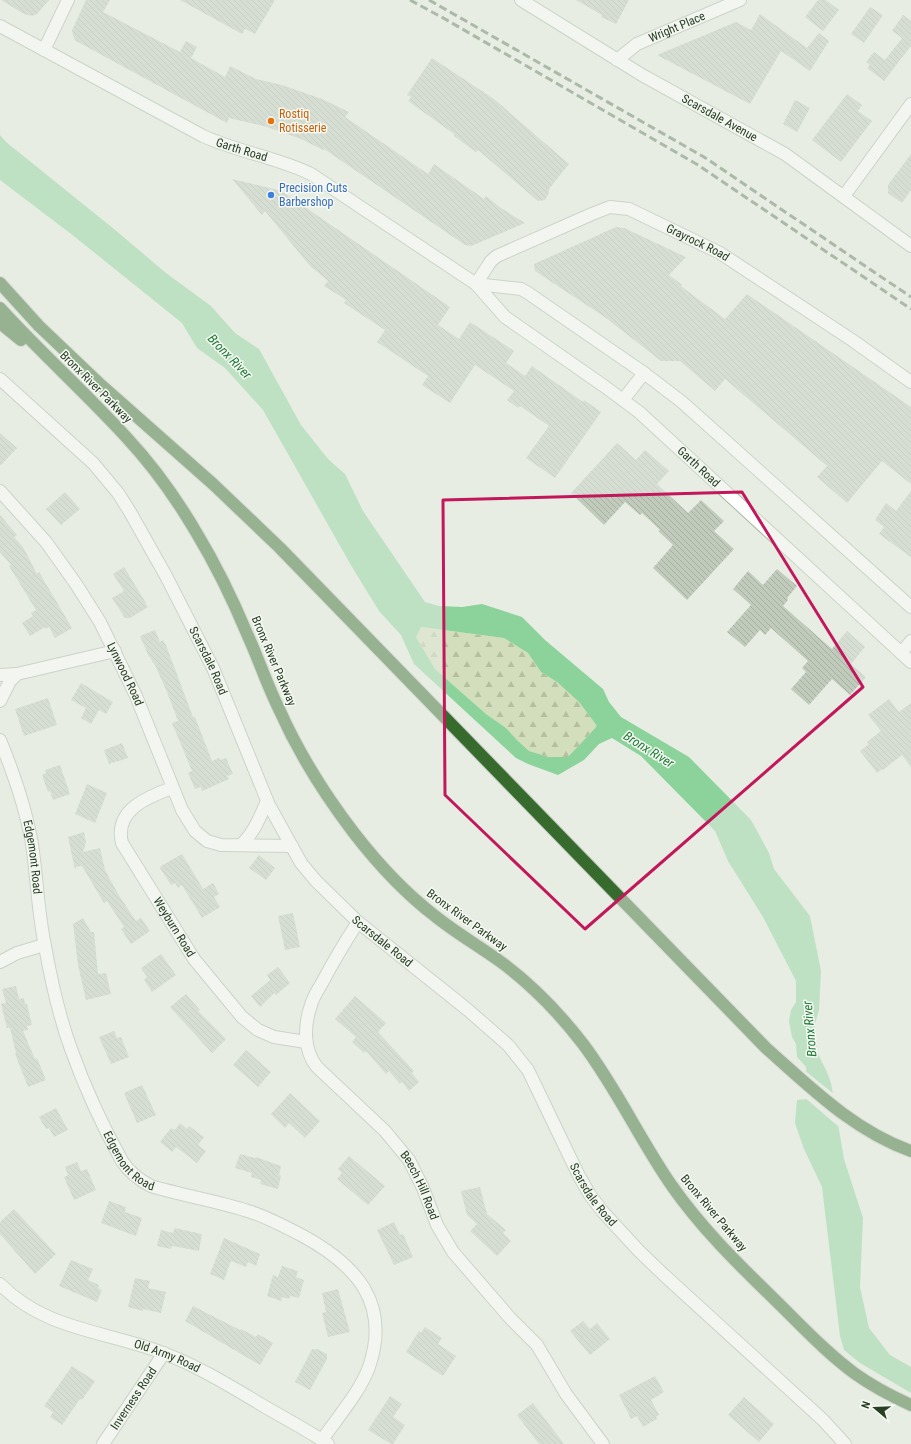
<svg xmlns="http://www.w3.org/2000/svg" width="911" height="1444" viewBox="0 0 911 1444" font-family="'Roboto Condensed',sans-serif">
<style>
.forest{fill:url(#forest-firs)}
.water{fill:#8cd29b;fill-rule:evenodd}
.pier{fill:#e7ede3}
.building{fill:url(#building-back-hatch)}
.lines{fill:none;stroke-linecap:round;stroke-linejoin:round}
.street-casing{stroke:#aab5a6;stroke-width:14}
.secondary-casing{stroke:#a8b9a2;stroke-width:14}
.highway-casing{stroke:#c3c9c1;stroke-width:14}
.street{stroke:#fff;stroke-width:12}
.secondary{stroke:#fff;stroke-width:12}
.highway{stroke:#376b2e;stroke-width:12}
.rail{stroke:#637a5d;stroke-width:3;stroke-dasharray:8 4;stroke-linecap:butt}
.marked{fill:none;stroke:#c2185b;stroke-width:3;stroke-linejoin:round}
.food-dot{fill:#e8710a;stroke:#f6f9f4;stroke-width:1.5}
.shop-dot{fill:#3f7fe0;stroke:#f6f9f4;stroke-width:1.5}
.labels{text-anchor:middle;stroke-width:3;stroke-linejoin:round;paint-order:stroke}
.street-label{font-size:12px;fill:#283f23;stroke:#f6f9f4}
.food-label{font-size:12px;fill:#c56008;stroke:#f6f9f4;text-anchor:start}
.shop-label{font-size:12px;fill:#366cbe;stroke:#f6f9f4;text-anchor:start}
.water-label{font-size:13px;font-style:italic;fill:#1d7b33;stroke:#f6f9f4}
</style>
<defs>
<pattern id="forest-firs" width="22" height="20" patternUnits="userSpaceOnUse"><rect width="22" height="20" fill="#d3debc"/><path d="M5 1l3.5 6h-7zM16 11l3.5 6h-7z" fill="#b5c0a1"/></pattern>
<pattern id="building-back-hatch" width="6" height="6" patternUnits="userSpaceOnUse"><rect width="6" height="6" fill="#c1cbbc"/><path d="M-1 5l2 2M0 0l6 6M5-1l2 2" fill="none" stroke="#a6afa1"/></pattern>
</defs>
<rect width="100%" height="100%" fill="#e7ede3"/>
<polygon class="forest" points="421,627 504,638 528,653 541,672 557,682 579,702 597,726 568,757 549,757 529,751 518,741 506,728 486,714 435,669 416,637"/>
<path class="water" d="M0 135 6 142 114 229 166 273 211 306 235 333 259 349 301 425 328 459 345 474 363 511 425 602 439 606 462 607 482 604 522 617 545 640 603 689 609 702 621 717 689 757 751 820 769 853 774 869 810 916 821 971 819 1010 815 1024 817 1052 827 1072 831 1083 844 1159 863 1218 860 1287 869 1328 890 1355 911 1367V1393L860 1363 844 1350 840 1336 822 1187 804 1149 795 1123 797 1100 808 1099 806 1067 797 1057 796 1044 792 1037 789 1021 791 1010 796 1002V981L763 917 728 861 715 831 641 756 612 738 599 744 584 760 558 775 528 764 516 758 414 664 401 635 379 611 352 567 263 410 225 368 197 348 182 323 75 237 0 180ZM421 627 504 638 528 653 541 672 557 682 579 702 597 726 568 757H549L529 751 518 741 506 728 486 714 435 669 416 637Z"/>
<polygon class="pier" points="804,1070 834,1094 839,1127 804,1097 806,1097"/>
<g class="building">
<polygon points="1,0 49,0 37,14 32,16 24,14"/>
<polygon points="86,0 110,0 103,12 180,52 186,41 197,47 191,58 225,77 230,66 256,79 282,85 322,99 349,112 345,117 428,174 434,164 484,199 486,196 501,208 525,223 471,246 465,245 324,149 323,150 301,139 264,126 229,118 227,123 76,41 73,36 72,30"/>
<polygon points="180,0 275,0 255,34 245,29 242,34"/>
<polygon points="576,0 629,0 616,24 601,17 602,15"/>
<polygon points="818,0 826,0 839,10 823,31 805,17"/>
<polygon points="870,7 883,15 864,43 851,34"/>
<polygon points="760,14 807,48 819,33 829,41 810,71 781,51 750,104 657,55 736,22 751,30"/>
<polygon points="903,15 911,21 911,46 884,81 867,68 870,65 866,62 874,52 885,60 902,38 892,31"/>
<polygon points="432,58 494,99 569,164 549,189 549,193 545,200 538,201 478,150 476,152 454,136 454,134 408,101 411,97 407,95"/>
<polygon points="847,94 862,105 858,111 872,121 841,162 812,140"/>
<polygon points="795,100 810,108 797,132 783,124"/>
<polygon points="911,154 911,190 902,203 888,193 888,185"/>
<polygon points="232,179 278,190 289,196 450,307 438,325 459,339 470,322 514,351 506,363 525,376 532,366 583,402 584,400 601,412 555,478 526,458 549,426 520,406 518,408 507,400 514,391 475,365 450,403 422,385 428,376 377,342 385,330 344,303 346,300 324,286 328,281 310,266 265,211 262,215"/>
<polygon points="616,227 624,228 686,257 669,275 681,284 682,287 725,319 747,294 911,407 911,484 882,461 847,503 817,477 827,466 725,379 715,391 680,361 661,361 606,318 535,271 534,264"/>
<polygon points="0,433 17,448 0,466"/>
<polygon points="617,443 636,460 645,450 669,471 657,484 688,513 701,500 724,521 714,531 734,549 687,600 653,568 673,545 658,531 660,530 642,513 640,515 625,502 604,525 571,493"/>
<polygon points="911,491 911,557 879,534 884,527 875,520 886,503 896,511"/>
<polygon points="65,492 80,509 61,525 46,509"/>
<polygon points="0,515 17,535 14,537 23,547 37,574 39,572 72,628 55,638 49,627 46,629 45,627 30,636 22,623 33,616 31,613 36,610 9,566 11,565 0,552"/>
<polygon points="124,567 146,603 145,603 148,607 130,618 125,618 112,598 124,591 113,574"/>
<polygon points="777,569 797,586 787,598 788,600 783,606 832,649 847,631 865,647 851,664 866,677 850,695 832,679 809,705 791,689 806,672 802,668 808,661 771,628 765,635 760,630 745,647 727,632 751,605 733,589 748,571 763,585"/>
<polygon points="155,630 160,642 163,640 166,645 193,717 195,717 212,761 219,758 220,760 226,758 233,774 227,776 229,779 202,791 201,787 195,789 188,773 192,771 172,723 178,721 167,692 154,663 153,663 150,657 149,657 140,636"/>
<polygon points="81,683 113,702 106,714 99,710 91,724 81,718 86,708 71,700"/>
<polygon points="48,698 57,725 24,736 15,709"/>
<polygon points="889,699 899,712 911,703 911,767 902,755 883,770 882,769 877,773 860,751 869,744 867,742 881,731 868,715"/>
<polygon points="122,743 128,758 109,764 104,750"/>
<polygon points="60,765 70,794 53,800 50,791 48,792 42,775 46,773 45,770"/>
<polygon points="87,784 107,793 95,823 75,814"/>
<polygon points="84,832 86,842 83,852 100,848 105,870 118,894 136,921 141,918 150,931 131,944 121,929 124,927 107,901 104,903 82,866 76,867 75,870 68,837"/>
<polygon points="182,854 203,889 213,883 219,894 214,897 220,907 202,918 182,885 178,888 175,883 171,885 160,868 161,866"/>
<polygon points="259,855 275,868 266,880 249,868"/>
<polygon points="293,913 300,947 285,950 278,916"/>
<polygon points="83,918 91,932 94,932 98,974 106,973 111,994 86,1000 78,965 73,924"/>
<polygon points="161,954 176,975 152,992 144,980 147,977 141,968"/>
<polygon points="278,967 290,983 276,995 274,993 260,1007 251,996 270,980 267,975"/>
<polygon points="16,986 19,999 24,998 25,1004 27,1004 32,1025 27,1026 28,1030 23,1031 35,1059 37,1058 46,1080 28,1087 15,1054 16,1053 10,1028 7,1028 1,1004 6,1003 2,989"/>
<polygon points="186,994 200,1010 198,1011 226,1039 212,1053 170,1007"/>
<polygon points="355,996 386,1023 378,1032 414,1071 412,1073 419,1082 409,1091 402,1082 400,1084 389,1071 386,1074 366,1051 364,1053 352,1042 356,1037 335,1019"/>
<polygon points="114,1031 117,1038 121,1037 129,1057 111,1064 99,1037"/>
<polygon points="246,1050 271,1072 258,1087 233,1065"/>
<polygon points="142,1085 156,1115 137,1123 124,1093"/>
<polygon points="290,1093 320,1121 305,1138 289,1123 285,1128 271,1114"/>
<polygon points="56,1108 68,1130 54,1137 49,1128 46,1129 39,1117"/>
<polygon points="180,1123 187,1129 189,1126 204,1137 198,1145 206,1151 197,1163 176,1147 172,1152 160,1142 171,1128 175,1130"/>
<polygon points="240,1154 255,1158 256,1157 281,1166 279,1175 281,1176 278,1189 260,1184 261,1180 251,1177 252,1173 235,1168"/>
<polygon points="349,1156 385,1186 368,1205 337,1179 342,1173 338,1169"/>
<polygon points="77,1162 81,1171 87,1169 96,1190 74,1200 64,1177 68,1175 65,1167"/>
<polygon points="480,1187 487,1214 506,1230 503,1233 511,1241 497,1256 470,1231 477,1224 467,1215 461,1191"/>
<polygon points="109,1201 126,1207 125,1212 142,1218 136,1236 101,1223"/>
<polygon points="14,1209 56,1254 35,1274 0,1234 0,1222"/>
<polygon points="394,1222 400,1235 403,1234 413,1257 394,1265 377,1230"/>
<polygon points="175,1228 202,1234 199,1251 172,1246 171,1249 157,1246 161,1230 173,1233"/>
<polygon points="224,1238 260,1254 256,1266 248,1262 246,1267 231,1261 224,1280 210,1274"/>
<polygon points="71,1260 93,1269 88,1280 99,1285 98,1288 102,1290 97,1302 59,1286"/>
<polygon points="282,1266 298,1271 296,1277 304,1280 299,1298 290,1296 289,1299 282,1297 281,1301 267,1296 273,1275 278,1277"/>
<polygon points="135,1278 150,1281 148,1288 166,1292 161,1313 143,1309 143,1311 128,1307"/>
<polygon points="338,1289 350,1332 328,1337 322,1313 326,1312 322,1293"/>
<polygon points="193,1306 240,1330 241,1329 256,1337 258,1334 273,1343 260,1365 185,1321"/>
<polygon points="583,1321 590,1329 597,1323 610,1339 590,1355 570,1331"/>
<polygon points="425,1327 442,1338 438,1344 456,1356 443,1376 406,1352 419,1331 421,1333"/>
<polygon points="312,1349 317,1349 327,1354 327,1359 310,1390 295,1382"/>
<polygon points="72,1366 95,1381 82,1400 80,1399 62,1425 50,1417 53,1412 44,1406"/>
<polygon points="655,1376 664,1392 651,1400 659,1415 656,1417 657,1419 643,1427 637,1416 631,1419 619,1395"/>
<polygon points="390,1396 402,1404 393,1417 405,1425 393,1444 391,1444 368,1430"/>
<polygon points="744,1397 774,1424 759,1442 728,1415"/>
<polygon points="533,1403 564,1444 539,1444 517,1415"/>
</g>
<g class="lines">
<defs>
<g id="street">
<polyline points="44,50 68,0"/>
<path id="s1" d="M617 60 637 44 740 0"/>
<polyline points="844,196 911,104"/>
<path id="s2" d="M476 284 491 261 497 256 592 214 610 207 629 209 720 253 852 340 911 382"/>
<path id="s3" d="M0 379 93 463 118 493 130 512 166 576 213 668 269 805 301 863 316 881 358 922 468 1010 508 1045 528 1070 579 1176 590 1195 603 1212 639 1251 664 1275 823 1420 845 1444"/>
<path id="s4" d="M0 491 46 542 76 584 100 622 136 696 182 810 195 831 207 841 221 845 292 846"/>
<polyline points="0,675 17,674"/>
<polyline points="0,701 10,681 17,674 115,651"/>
<path id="s5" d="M0 740C14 774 26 809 32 844 37 878 38 913 45 946 51 980 59 1016 71 1049 85 1088 102 1125 122 1161 130 1173 139 1180 151 1186 184 1196 218 1201 251 1212 269 1218 286 1227 303 1236 356 1265 391 1303 369 1367 360 1392 337 1418 322 1440"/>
<path id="s6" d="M172 788C147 797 114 810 122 843L194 959 242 1017 258 1030 274 1037 306 1042"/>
<path d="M241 845C254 833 260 817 267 801"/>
<path id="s7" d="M358 922C345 942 333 962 322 983 318 990 313 997 311 1005 304 1025 303 1050 317 1067L385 1131 409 1160 423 1188 437 1225 453 1252 510 1318 537 1345 566 1394 603 1444"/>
<polyline points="0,962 17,953 44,945"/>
<path id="s8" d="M103 1444 164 1353"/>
</g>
<g id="secondary">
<path id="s9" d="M521 0 642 75 785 154 911 246"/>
<path id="s10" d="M0 26 203 136C238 152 276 157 311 174L476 284 505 317 604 386 639 412 911 662"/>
<polyline points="476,284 521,289 528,293 644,373 682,402 911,607"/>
<polyline points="623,400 644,373"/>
<polyline points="901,653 911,641"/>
<path id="s11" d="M0 1284C44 1330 107 1331 163 1353 198 1366 230 1386 262 1405 284 1418 307 1430 328 1444"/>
</g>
<g id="highway">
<path d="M0 283 39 326 101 385 213 484 280 548 766 1048C810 1087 854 1131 911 1151"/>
<path d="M0 308C41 353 86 393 127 438 154 467 176 498 196 532 216 565 233 600 248 636 259 660 267 685 279 709 299 754 325 795 354 833 378 864 405 893 435 916 456 933 479 946 501 962 532 985 560 1014 583 1044 617 1089 640 1140 672 1186 700 1226 734 1260 769 1294 797 1321 823 1350 854 1373 872 1386 891 1396 911 1405"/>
<polyline points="0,323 21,340"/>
</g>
</defs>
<use href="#street" class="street-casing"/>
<use href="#secondary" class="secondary-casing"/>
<use href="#highway" class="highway-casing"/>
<use href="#street" class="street"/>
<use href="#secondary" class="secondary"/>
<use href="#highway" class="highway"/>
<g class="rail">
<polyline points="410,0 445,19 698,165 911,309"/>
<polyline points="429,0 704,157 911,297"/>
</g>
</g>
<path d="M0 0H911V1444H0ZM742 492 863 687 585 929 445 795 443 500Z" fill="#e7ede3" fill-opacity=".55" fill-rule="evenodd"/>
<path class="marked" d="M742 492 863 687 585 929 445 795 443 500Z"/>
<circle class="food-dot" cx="271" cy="121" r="4"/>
<circle class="shop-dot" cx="271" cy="195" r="4"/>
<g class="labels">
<g class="street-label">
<text dy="4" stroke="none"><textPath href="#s1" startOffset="69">Wright Place</textPath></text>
<text dy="4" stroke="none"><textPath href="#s9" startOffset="231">Scarsdale Avenue</textPath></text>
<text dy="4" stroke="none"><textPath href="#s10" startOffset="272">Garth Road</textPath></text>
<text dy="4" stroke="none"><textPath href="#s2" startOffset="254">Grayrock Road</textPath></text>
<text transform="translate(96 387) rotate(45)" y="4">Bronx River Parkway</text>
<text dy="4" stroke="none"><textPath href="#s10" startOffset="833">Garth Road</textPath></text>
<text dy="4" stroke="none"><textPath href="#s3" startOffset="355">Scarsdale Road</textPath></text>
<text transform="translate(274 661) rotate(67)" y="4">Bronx River Parkway</text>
<text dy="4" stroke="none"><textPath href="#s4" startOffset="223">Lynwood Road</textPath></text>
<text dy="4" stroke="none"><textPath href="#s5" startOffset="122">Edgemont Road</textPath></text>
<text transform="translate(467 920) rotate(36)" y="4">Bronx River Parkway</text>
<text dy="4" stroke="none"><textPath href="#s6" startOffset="182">Weyburn Road</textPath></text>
<text dy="4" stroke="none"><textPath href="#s3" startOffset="691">Scarsdale Road</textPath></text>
<text dy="4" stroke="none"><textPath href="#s5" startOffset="446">Edgemont Road</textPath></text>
<text dy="4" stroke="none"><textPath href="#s7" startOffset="319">Beech Hill Road</textPath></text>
<text dy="4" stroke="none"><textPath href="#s3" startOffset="1027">Scarsdale Road</textPath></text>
<text transform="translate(714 1213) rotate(50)" y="4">Bronx River Parkway</text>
<text dy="4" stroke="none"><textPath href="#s11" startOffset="184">Old Army Road</textPath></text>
<text dy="4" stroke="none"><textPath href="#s8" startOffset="55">Inverness Road</textPath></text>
</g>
<g class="food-label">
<text x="279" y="118">Rostiq<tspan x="279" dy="14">Rotisserie</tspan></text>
</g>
<g class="shop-label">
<text x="279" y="192">Precision Cuts<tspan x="279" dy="14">Barbershop</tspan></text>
</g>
<g class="water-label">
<text transform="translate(230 356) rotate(46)" y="5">Bronx River</text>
<text transform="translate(649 749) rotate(32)" y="5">Bronx River</text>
<text transform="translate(809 1029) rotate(-95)" y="5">Bronx River</text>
</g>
</g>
<g transform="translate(875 1408) rotate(289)" stroke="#f6f9f4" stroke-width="3" paint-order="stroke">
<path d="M0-3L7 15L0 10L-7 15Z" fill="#283f23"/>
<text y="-6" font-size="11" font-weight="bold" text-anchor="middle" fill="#283f23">N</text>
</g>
</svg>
